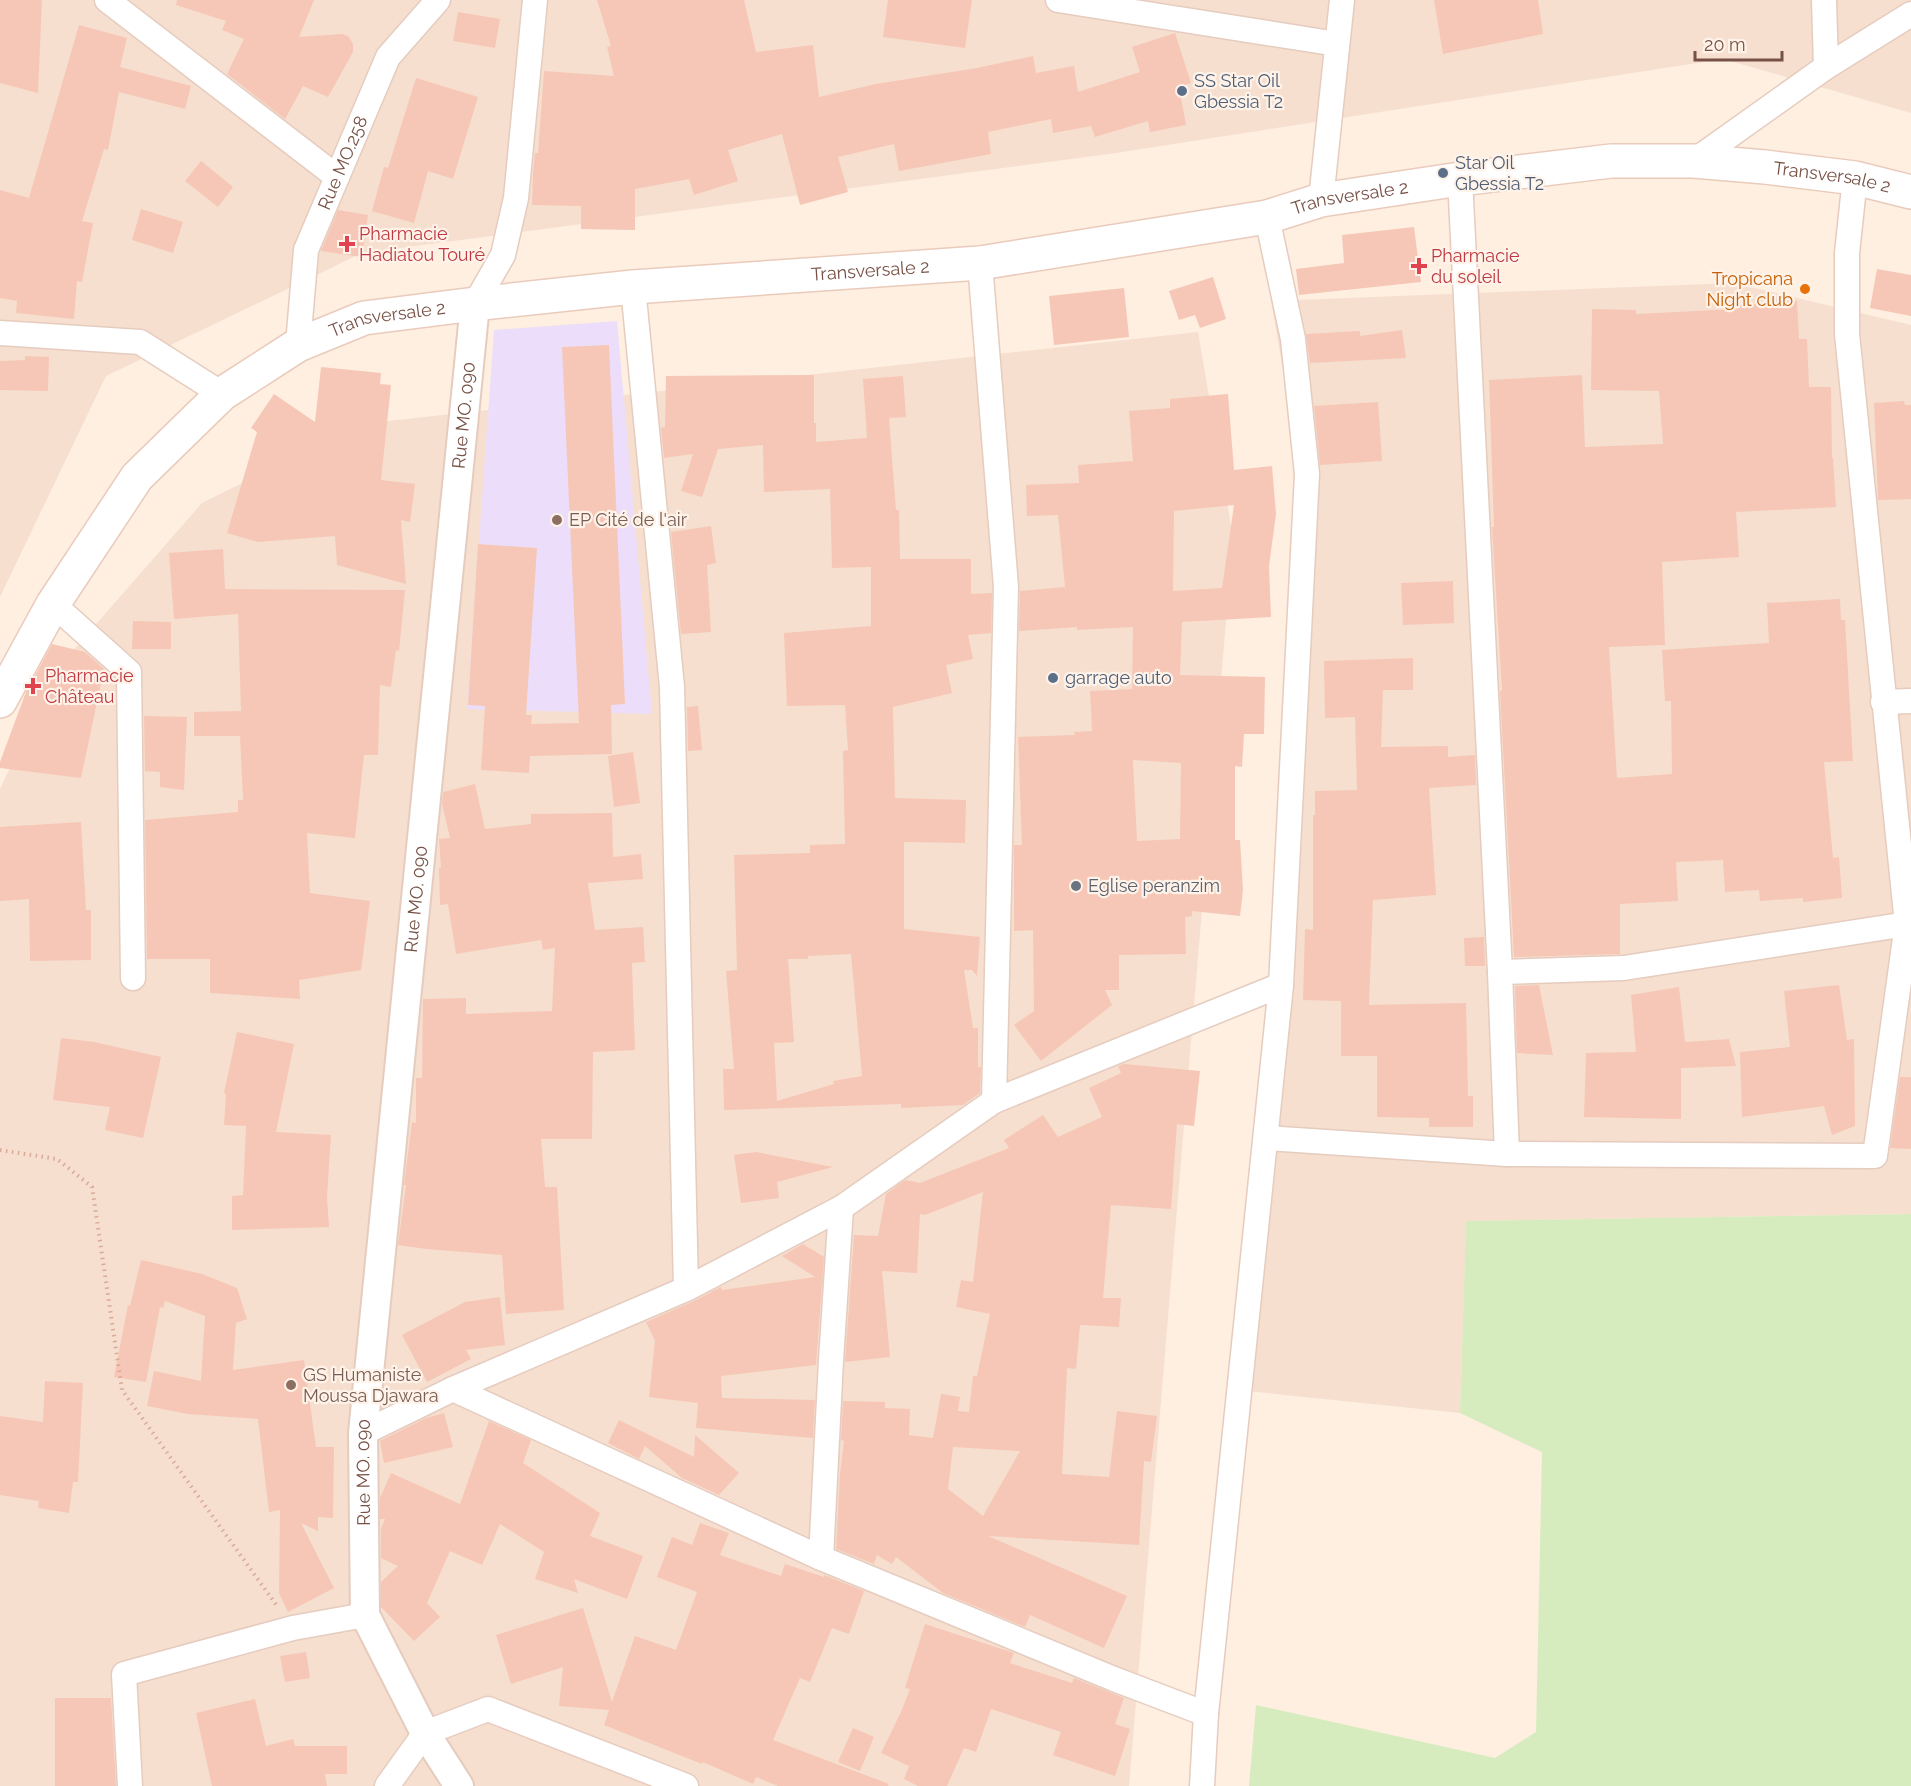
<svg xmlns="http://www.w3.org/2000/svg" width="1911" height="1786" viewBox="0 0 1911 1786" font-family="Raleway,sans-serif">
<style>
.residential{fill:#f6dfcf}
.education{fill:#ecdefa}
.green{fill:#d7ecbe}
.building{fill:#f6c7b6;fill-rule:evenodd}
.lines{fill:none;stroke-linecap:round;stroke-linejoin:round}
.minor-casing{stroke:#e5ccbf;stroke-width:27}
.tertiary-casing{stroke:#e5ccbf;stroke-width:32}
.secondary-casing{stroke:#eacbbb;stroke-width:36}
.path{stroke:#daaa99;stroke-width:4;stroke-dasharray:1.5 4.5;stroke-linecap:butt}
.minor{stroke:#fff;stroke-width:24}
.tertiary{stroke:#fff;stroke-width:28}
.secondary{stroke:#fff;stroke-width:33}
.service-dot{fill:#5c6f8a;stroke:#fff3e9;stroke-width:2}
.health-dot{fill:#e0444e;stroke:#fff3e9;stroke-width:2}
.food-dot{fill:#e8710a;stroke:#fff3e9;stroke-width:2}
.education-dot{fill:#8d6e63;stroke:#fff3e9;stroke-width:2}
.worship-dot{fill:#6b7280;stroke:#fff3e9;stroke-width:2}
.labels{text-anchor:middle;stroke-width:4.5;stroke-linejoin:round;paint-order:stroke}
.service-label{font-size:18px;fill:#4e5e75;stroke:#fff3e9;text-anchor:start}
.street-label{font-size:18px;fill:#775146;stroke:#fff3e9}
.health-label{font-size:18px;fill:#be3a42;stroke:#fff3e9;text-anchor:start}
.food-label{font-size:18px;fill:#c56008;stroke:#fff3e9;text-anchor:end}
.education-label{font-size:18px;fill:#785e54;stroke:#fff3e9;text-anchor:start}
.worship-label{font-size:18px;fill:#5b616d;stroke:#fff3e9;text-anchor:start}
</style>
<rect width="100%" height="100%" fill="#feefe1"/>
<g class="residential">
<polygon points="0,0 1911,0 1911,113 1723,59 1109,154 362,253 106,376 0,597"/>
<polygon points="1733,283 1911,325 1911,1214 1466,1221 1460,1413 1237,1390 1309,519 1271,301"/>
<polygon points="1198,332 1233,537 1129,1786 0,1786 0,789 56,670 202,503 361,424"/>
</g>
<polygon class="education" points="617,321 652,714 467,709 494,330"/>
<polygon class="green" points="1911,1214 1911,1786 1249,1786 1256,1705 1495,1758 1536,1732 1542,1452 1460,1413 1466,1221"/>
<g class="building">
<polygon points="0,0 42,0 38,93 0,83"/>
<polygon points="177,0 314,0 299,37 343,34 349,37 353,44 353,52 328,97 303,86 285,119 227,74 244,39 222,30 226,21 176,5"/>
<polygon points="597,0 744,0 756,52 813,45 819,97 876,84 977,68 1033,56 1036,73 1074,66 1078,92 1140,72 1132,47 1175,33 1191,83 1179,87 1186,125 1150,132 1148,121 1095,137 1091,126 1053,133 1051,119 988,132 991,154 899,171 894,144 838,157 848,192 800,205 782,134 728,150 738,181 694,195 689,179 635,189 635,230 581,229 581,206 532,205 533,174 535,153 538,153 544,71 614,76 607,47 611,46"/>
<polygon points="888,0 972,0 965,48 883,37"/>
<polygon points="1434,0 1538,0 1543,34 1443,54"/>
<polygon points="458,12 500,19 495,48 453,41"/>
<polygon points="79,25 127,38 120,67 191,86 185,109 119,92 108,150 104,149 82,221 93,223 82,282 77,281 74,319 16,313 17,301 0,298 0,190 29,198"/>
<polygon points="416,78 478,97 453,179 428,171 414,223 372,211 384,167 388,168"/>
<polygon points="201,161 233,187 218,207 185,181"/>
<polygon points="141,209 183,222 173,253 132,240"/>
<polygon points="338,210 368,215 362,257 321,251"/>
<polygon points="1414,227 1421,282 1299,295 1296,269 1344,263 1342,235"/>
<polygon points="1877,269 1911,275 1911,316 1870,308"/>
<polygon points="1213,277 1226,319 1200,328 1195,315 1179,320 1169,291"/>
<polygon points="1124,288 1129,337 1054,345 1049,296"/>
<polygon points="1797,301 1799,339 1807,339 1809,387 1831,387 1832,458 1833,458 1836,507 1736,512 1739,557 1662,562 1665,645 1609,647 1617,778 1672,774 1671,701 1665,701 1662,650 1769,643 1767,603 1840,599 1841,620 1845,620 1853,761 1824,762 1833,858 1839,857 1842,898 1803,902 1803,898 1760,901 1759,890 1725,892 1723,860 1676,862 1678,901 1620,904 1620,954 1514,957 1500,691 1502,691 1492,527 1494,527 1489,380 1582,375 1585,447 1663,444 1659,391 1591,390 1592,309 1636,310 1636,314 1737,309 1737,305"/>
<polygon points="1402,330 1406,358 1310,363 1306,334 1360,331 1360,336"/>
<polygon points="609,345 625,704 611,705 612,754 530,756 529,773 481,770 485,706 468,705 478,544 537,548 526,715 532,715 531,724 579,723 562,347"/>
<polygon points="25,356 49,357 48,391 0,390 0,361 25,360"/>
<polygon points="321,367 381,373 380,384 391,385 381,480 415,484 410,522 401,520 406,584 337,565 335,536 258,542 227,533 257,432 251,428 274,394 315,422"/>
<path d="M814 375V423H816V442L867 438 863 379 903 376 906 417 889 418 896 510H899L900 559H971V594L992 593 991 633 968 635 973 659 946 665 952 693 893 707 895 798 966 800 965 843 904 842V929L980 937 977 976 972 970H964L973 1028H978V1067H981L980 1093 963 1105 901 1108V1104L724 1110 723 1069H734L726 971 737 970 734 855 810 853V845L845 844 843 751 848 750 845 705 787 706 784 633 871 626V567L832 568 830 489 764 492 763 445 718 449 702 497 681 491 693 454 664 458 661 428 665 427 666 376ZM851 954 862 1076 833 1081 834 1084 777 1101 774 1043 794 1042 788 959H808V956Z"/>
<path d="M1228 394 1234 470 1272 466 1276 514 1269 566 1271 617 1182 622 1180 675 1265 677 1264 734H1244L1242 767 1235 766V840H1240L1243 890 1240 916 1192 911V916L1185 917 1186 954 1119 955V990H1105L1112 1005 1041 1061 1014 1025 1034 1011 1033 930 1014 931V845H1022L1018 737 1075 735 1074 732 1092 731 1090 691 1132 689 1133 627 1077 630V627L1019 631 1020 591 1065 587 1058 515 1027 516 1026 485 1079 483 1078 465 1133 461 1129 411 1170 408V399ZM1234 505 1222 588 1173 591 1174 511ZM1133 760 1181 763 1180 839 1137 841Z"/>
<polygon points="1904,401 1905,405 1911,405 1911,499 1878,500 1874,403"/>
<polygon points="1378,402 1382,461 1320,465 1314,406"/>
<polygon points="711,526 716,563 707,565 711,632 681,634 671,532"/>
<polygon points="223,549 225,589 405,590 399,651 396,650 391,687 380,685 378,755 364,755 355,838 307,833 310,893 370,901 361,970 299,980 300,999 210,993 210,959 147,959 145,820 238,812 238,800 243,800 240,736 194,736 194,712 241,711 238,614 174,619 169,553"/>
<polygon points="1453,581 1454,623 1403,625 1401,583"/>
<polygon points="133,621 171,622 171,649 132,649"/>
<polygon points="52,644 85,652 104,669 81,778 0,768 0,762 26,692"/>
<polygon points="1413,658 1413,690 1383,690 1381,747 1448,746 1448,757 1475,755 1476,785 1429,788 1436,895 1373,900 1369,1005 1466,1003 1468,1096 1473,1096 1473,1127 1429,1127 1429,1118 1377,1117 1377,1056 1341,1056 1341,1001 1303,1000 1305,929 1313,930 1313,815 1315,815 1315,791 1357,790 1355,717 1325,718 1324,661"/>
<polygon points="698,706 702,750 688,751 687,707"/>
<polygon points="144,716 187,717 184,790 160,787 160,772 145,771"/>
<polygon points="633,752 640,803 614,807 608,756"/>
<polygon points="475,784 485,829 531,824 531,814 612,813 613,857 641,854 643,879 588,883 595,930 643,927 645,962 632,963 635,1050 593,1052 592,1139 541,1139 545,1187 557,1187 564,1310 506,1314 502,1255 426,1249 398,1245 406,1185 404,1185 412,1122 416,1123 416,1078 422,1078 423,999 466,998 466,1014 552,1011 555,948 543,950 541,940 456,954 448,904 440,905 439,868 441,868 439,839 450,838 442,804 443,792"/>
<polygon points="81,822 86,910 91,910 91,960 30,961 29,899 0,901 0,827"/>
<polygon points="1484,937 1485,966 1465,966 1464,938"/>
<polygon points="1539,985 1553,1055 1517,1053 1515,986"/>
<polygon points="1839,985 1847,1040 1854,1039 1855,1126 1832,1135 1824,1106 1742,1117 1740,1052 1790,1047 1784,991"/>
<polygon points="1679,987 1685,1042 1729,1039 1736,1066 1681,1068 1681,1119 1584,1117 1586,1053 1636,1052 1631,995"/>
<polygon points="237,1032 294,1044 276,1132 331,1135 327,1197 329,1227 232,1230 232,1196 243,1195 246,1126 224,1125 226,1094 224,1093"/>
<polygon points="61,1038 94,1042 161,1057 143,1138 105,1130 110,1107 53,1100"/>
<path d="M1124 1064 1200 1071 1194 1126 1177 1124 1171 1209 1111 1205 1103 1298H1121L1119 1327 1080 1325 1076 1369 1067 1368 1062 1474 1109 1477 1117 1411 1157 1416 1151 1462 1144 1461 1139 1545 988 1536 1127 1596 1104 1648 1030 1615 1025 1627 943 1593 896 1557 892 1564 877 1555 874 1564 836 1549 840 1474 844 1441 841 1440 843 1401 885 1402V1408L910 1409 909 1435 933 1438 941 1394 960 1397 958 1411 969 1412 973 1376H977L990 1314 956 1307 961 1280 973 1282 983 1192 925 1215 920 1214 917 1273 882 1271 890 1357 845 1362 854 1235 878 1236 886 1194 905 1180 920 1183 1009 1148 1004 1140 1043 1115 1058 1137 1102 1117 1089 1088 1121 1073 1118 1066ZM953 1447 1020 1451 983 1516 948 1489Z"/>
<polygon points="1900,1077 1911,1077 1911,1149 1890,1148"/>
<polygon points="756,1152 833,1167 777,1182 779,1198 741,1203 734,1155"/>
<polygon points="803,1244 824,1257 816,1365 721,1376 722,1398 815,1400 813,1438 696,1428 698,1403 649,1397 655,1341 646,1322 692,1302 721,1287 722,1290 815,1277 782,1256"/>
<polygon points="141,1260 202,1274 237,1288 247,1319 236,1323 233,1370 304,1360 316,1447 334,1447 333,1518 318,1517 318,1531 301,1523 334,1588 288,1612 279,1593 280,1510 269,1512 258,1419 188,1414 147,1406 154,1371 201,1381 205,1316 165,1301 163,1308 160,1307 146,1382 114,1377 128,1305 130,1306"/>
<polygon points="500,1297 505,1345 466,1350 471,1359 427,1382 402,1335 465,1302"/>
<polygon points="45,1381 83,1383 78,1482 73,1482 69,1513 38,1508 39,1501 0,1495 0,1416 43,1422"/>
<polygon points="444,1413 453,1447 384,1463 380,1441 426,1418"/>
<polygon points="619,1420 694,1457 695,1435 739,1473 719,1495 682,1478 645,1446 639,1459 608,1443"/>
<polygon points="489,1421 531,1440 523,1463 600,1513 590,1536 643,1556 627,1599 574,1579 578,1593 535,1579 544,1552 500,1524 482,1565 450,1551 427,1603 440,1617 414,1641 381,1607 381,1582 398,1566 381,1558 381,1529 385,1519 380,1519 380,1498 391,1473 460,1504"/>
<polygon points="700,1523 729,1533 720,1555 781,1576 785,1564 824,1577 824,1575 864,1591 849,1634 832,1628 810,1682 800,1678 773,1740 889,1784 888,1786 778,1786 756,1777 753,1784 703,1762 702,1764 604,1725 609,1710 559,1706 563,1667 511,1684 496,1635 583,1608 612,1702 635,1636 676,1650 697,1592 657,1577 672,1537 692,1545"/>
<polygon points="925,1624 1014,1653 1010,1663 1072,1683 1074,1678 1124,1698 1115,1724 1130,1729 1115,1776 1053,1755 1061,1732 991,1709 976,1752 964,1748 947,1786 918,1786 904,1779 909,1766 881,1753 901,1712 910,1689 905,1688"/>
<polygon points="306,1652 310,1678 285,1682 280,1656"/>
<polygon points="55,1698 111,1698 116,1786 55,1786"/>
<polygon points="255,1699 266,1746 293,1739 295,1746 347,1746 347,1774 325,1774 327,1786 212,1786 196,1713"/>
<polygon points="853,1728 874,1737 860,1771 838,1762"/>
</g>
<g class="lines">
<defs>
<g id="minor">
<polyline points="107,0 337,177"/>
<polyline points="1058,0 1337,44"/>
<polyline points="1824,0 1826,67"/>
<polyline points="1694,161 1826,67 1911,14"/>
<polyline points="1460,179 1500,972 1507,1154 1875,1156 1907,924 1847,334 1847,253 1855,178"/>
<polyline points="1321,200 1342,0"/>
<polyline points="980,263 1006,587 994,1101"/>
<polyline points="633,287 672,687 686,1289"/>
<polyline points="475,304 503,255 516,198 535,0"/>
<polyline points="0,333 140,342 222,394"/>
<path id="s1" d="M298 345 306 250 388 57 438 0"/>
<polyline points="53,604 129,672 133,978"/>
<polyline points="1883,702 1911,701"/>
<polyline points="1500,972 1624,968 1907,924"/>
<polyline points="1267,1138 1507,1154"/>
<polyline points="453,1389 821,1558 1114,1679 1206,1714"/>
<polyline points="363,1433 453,1389 686,1289 841,1208 994,1101 1281,985"/>
<polyline points="821,1558 831,1360 841,1208"/>
<polyline points="130,1786 124,1674 293,1628 365,1615"/>
<polyline points="387,1786 425,1733 488,1709 686,1786"/>
<polyline points="1202,1786 1206,1714 1281,985 1307,474 1293,339 1267,217"/>
</g>
<g id="tertiary">
<path id="s2" d="M459 1786 425 1733 365 1615 363 1433 475 304"/>
</g>
<g id="secondary">
<path id="s3" d="M0 701 53 604 137 477 222 394 298 345 364 318 475 304 633 287 980 263 1267 217 1321 200 1460 179 1611 161H1694L1765 167 1855 178 1911 192"/>
</g>
</defs>
<use href="#minor" class="minor-casing"/>
<use href="#tertiary" class="tertiary-casing"/>
<use href="#secondary" class="secondary-casing"/>
<polyline class="path" points="0,1150 57,1159 92,1187 122,1390 277,1606"/>
<use href="#minor" class="minor"/>
<use href="#tertiary" class="tertiary"/>
<use href="#secondary" class="secondary"/>
</g>
<g class="service-dot">
<circle cx="1182" cy="91" r="6"/>
<circle cx="1443" cy="173" r="6"/>
<circle cx="1053" cy="678" r="6"/>
</g>
<g class="health-dot">
<path d="M344 235h6v6h6v6h-6v6h-6v-6h-6v-6h6z"/>
<path d="M1416 257h6v6h6v6h-6v6h-6v-6h-6v-6h6z"/>
<path d="M30 677h6v6h6v6h-6v6h-6v-6h-6v-6h6z"/>
</g>
<circle class="food-dot" cx="1805" cy="289" r="6"/>
<g class="education-dot">
<circle cx="557" cy="520" r="6"/>
<circle cx="291" cy="1385" r="6"/>
</g>
<circle class="worship-dot" cx="1076" cy="886" r="6"/>
<g class="labels">
<g class="service-label">
<text x="1194" y="87">SS Star Oil<tspan x="1194" dy="21">Gbessia T2</tspan></text>
<text x="1455" y="169">Star Oil<tspan x="1455" dy="21">Gbessia T2</tspan></text>
<text x="1065" y="684">garrage auto</text>
</g>
<g class="street-label">
<text dy="6" stroke="none"><textPath href="#s1" startOffset="190">Rue MO.258</textPath></text>
<text dy="6" stroke="none"><textPath href="#s3" startOffset="2024">Transversale 2</textPath></text>
<text dy="6" stroke="none"><textPath href="#s3" startOffset="1538">Transversale 2</textPath></text>
<text dy="6" stroke="none"><textPath href="#s3" startOffset="1052">Transversale 2</textPath></text>
<text dy="6" stroke="none"><textPath href="#s3" startOffset="566">Transversale 2</textPath></text>
<text dy="6" stroke="none"><textPath href="#s2" startOffset="1400">Rue MO. 090</textPath></text>
<text dy="6" stroke="none"><textPath href="#s2" startOffset="914">Rue MO. 090</textPath></text>
<text dy="6" stroke="none"><textPath href="#s2" startOffset="338">Rue MO. 090</textPath></text>
</g>
<g class="health-label">
<text x="359" y="240">Pharmacie<tspan x="359" dy="21">Hadiatou Touré</tspan></text>
<text x="1431" y="262">Pharmacie<tspan x="1431" dy="21">du soleil</tspan></text>
<text x="45" y="682">Pharmacie<tspan x="45" dy="21">Château</tspan></text>
</g>
<g class="food-label">
<text x="1793" y="285">Tropicana<tspan x="1793" dy="21">Night club</tspan></text>
</g>
<g class="education-label">
<text x="569" y="526">EP Cité de l'air</text>
<text x="303" y="1381">GS Humaniste<tspan x="303" dy="21">Moussa Djawara</tspan></text>
</g>
<g class="worship-label">
<text x="1088" y="892">Eglise peranzim</text>
</g>
</g>
<path d="M1695 51v9h87v-9" fill="none" stroke="#775146" stroke-width="3"/>
<text x="1704" y="51" font-size="18" fill="#775146" stroke="#fff3e9" stroke-width="4.5" paint-order="stroke">20 m</text>
</svg>
